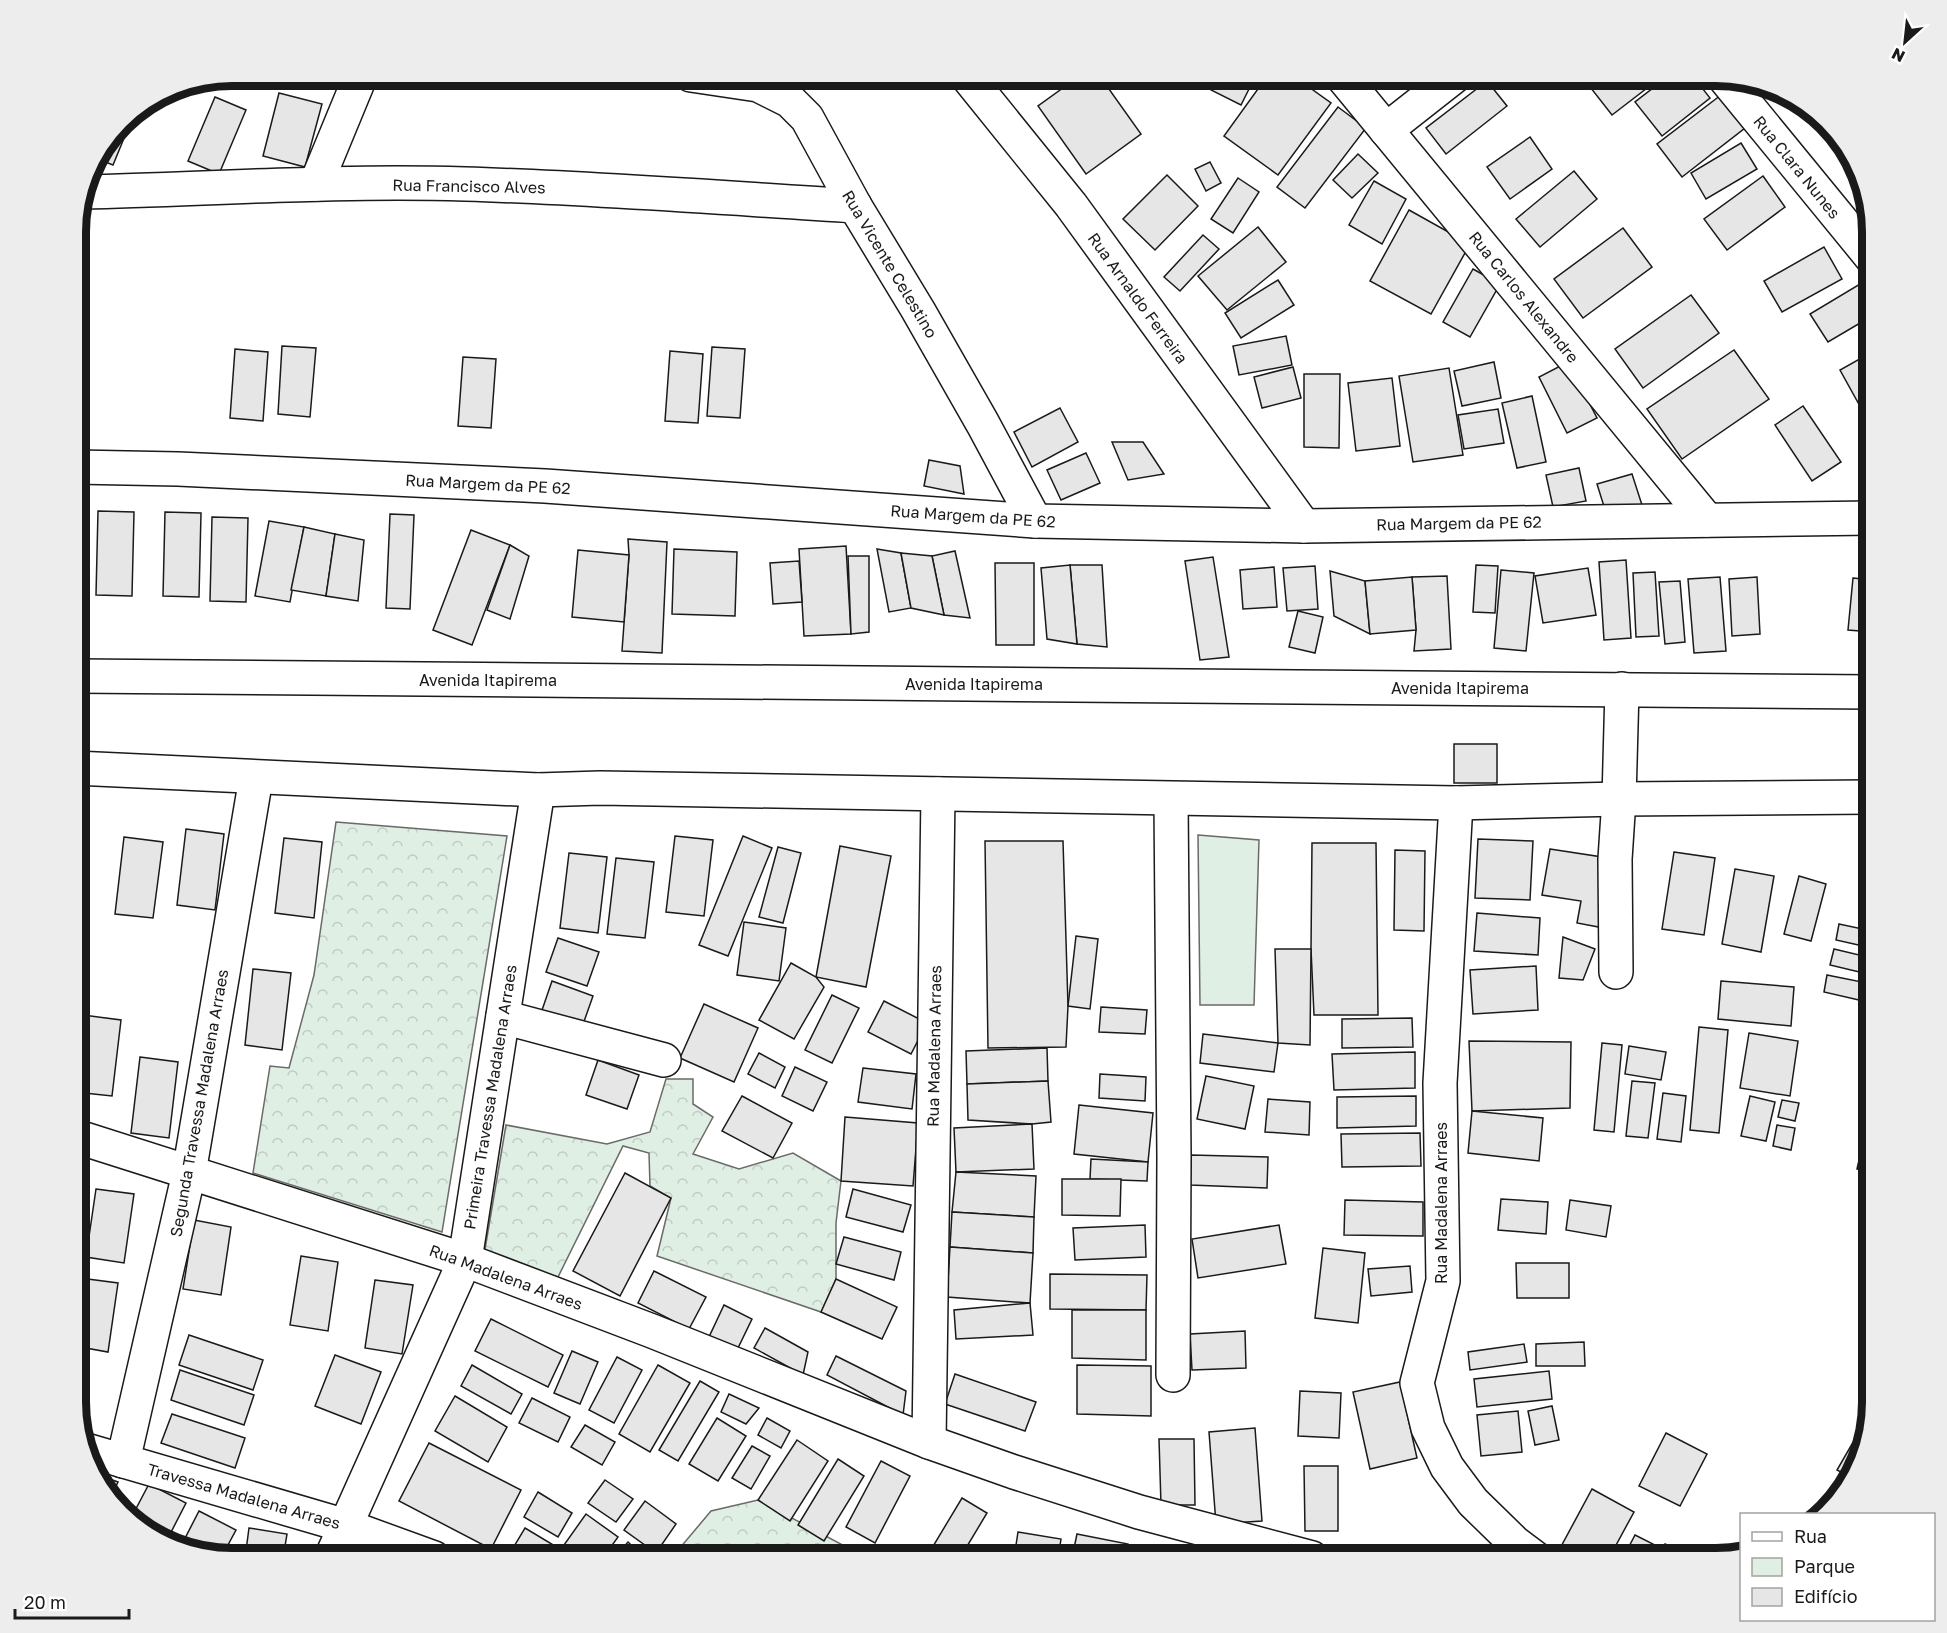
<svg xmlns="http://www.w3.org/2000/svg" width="1947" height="1633" viewBox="0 0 1947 1633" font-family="'Golos Text',sans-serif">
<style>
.forest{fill:url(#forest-crowns);stroke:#6a6a6a;stroke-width:1.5}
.park{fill:#e0efe3;stroke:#6a6a6a;stroke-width:1.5}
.building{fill:#e6e6e6;stroke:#1a1a1a;stroke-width:1.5}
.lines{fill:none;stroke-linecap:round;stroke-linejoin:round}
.minor-casing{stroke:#1a1a1a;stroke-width:36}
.major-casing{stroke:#1a1a1a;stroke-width:36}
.minor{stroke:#fff;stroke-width:33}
.major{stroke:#fff;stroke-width:33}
.labels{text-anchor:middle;stroke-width:4.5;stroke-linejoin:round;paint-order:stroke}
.street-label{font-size:16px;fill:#1a1a1a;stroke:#fff}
.rim{fill:none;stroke:#1a1a1a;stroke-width:8}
</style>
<defs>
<pattern id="forest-crowns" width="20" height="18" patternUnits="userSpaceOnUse" patternTransform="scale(1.5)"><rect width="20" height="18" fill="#e0efe3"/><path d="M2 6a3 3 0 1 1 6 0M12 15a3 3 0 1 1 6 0" fill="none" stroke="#c0ccc2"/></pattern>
</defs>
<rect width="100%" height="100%" fill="#fff"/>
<g class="forest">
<polygon points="336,822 507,836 442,1232 253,1173 270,1066 289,1068 314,975"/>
<polygon points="666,1079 693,1079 693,1104 713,1117 693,1154 739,1169 793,1153 841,1181 836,1223 836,1279 821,1312 657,1256 671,1198 650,1186 649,1153 623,1146 558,1277 484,1255 506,1125 607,1144 650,1132"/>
<polygon points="758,1500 867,1558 677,1558 674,1555 711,1511"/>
</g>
<polygon class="park" points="1198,835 1259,840 1254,1005 1200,1005"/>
<g class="building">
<polygon points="234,75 258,75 254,84"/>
<polygon points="1081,75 1099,75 1141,134 1086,174 1038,106"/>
<polygon points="1218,75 1256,75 1241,105 1211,90"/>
<polygon points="1268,75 1292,75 1331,103 1278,175 1224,136"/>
<polygon points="1403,75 1430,75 1411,87"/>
<polygon points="1587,75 1664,75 1612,115 1583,78"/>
<polygon points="1670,75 1692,75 1710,98 1662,136 1635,102"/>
<polygon points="1487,81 1507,106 1446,154 1426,128"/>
<polygon points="279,93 322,104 305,167 263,156"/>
<polygon points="1721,95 1745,128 1682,177 1657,144"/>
<polygon points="215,97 246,110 219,174 188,161"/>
<polygon points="1338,107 1366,128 1305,208 1277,187"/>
<polygon points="136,109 113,165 95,158 128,114"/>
<polygon points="1530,137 1552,169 1510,199 1487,167"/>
<polygon points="1741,143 1757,169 1706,199 1691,173"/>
<polygon points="1358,154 1378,173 1352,198 1333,180"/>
<polygon points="1848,154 1860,171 1861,175 1845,157"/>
<polygon points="1210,162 1221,183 1206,191 1195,169"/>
<polygon points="1574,171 1597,199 1540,247 1516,219"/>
<polygon points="1167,175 1198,206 1155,250 1123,219"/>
<polygon points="1763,176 1785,207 1727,250 1704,219"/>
<polygon points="1238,178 1259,192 1233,233 1211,219"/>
<polygon points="1374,181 1406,199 1382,244 1349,225"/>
<polygon points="1409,210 1470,244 1431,314 1370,281"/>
<polygon points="1258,227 1286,262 1227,310 1198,276"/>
<polygon points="1623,228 1652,267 1583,318 1554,279"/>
<polygon points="1203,235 1219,249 1180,291 1164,277"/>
<polygon points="1824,247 1842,279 1782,312 1764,281"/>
<polygon points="1473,269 1500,284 1470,337 1443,322"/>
<polygon points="1278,280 1294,305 1241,338 1225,313"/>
<polygon points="1860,284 1872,303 1872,316 1828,342 1810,314"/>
<polygon points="1691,295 1719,333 1643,388 1615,349"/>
<polygon points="1286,336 1292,365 1239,375 1233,346"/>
<polygon points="282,346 316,348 310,417 278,414"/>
<polygon points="712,347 745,349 740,418 707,416"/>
<polygon points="235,349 268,352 263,421 230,418"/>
<polygon points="1734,350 1769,399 1682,459 1647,409"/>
<polygon points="670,351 703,354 698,423 665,421"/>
<polygon points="1872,352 1872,414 1866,417 1840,370"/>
<polygon points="463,357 496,359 491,428 458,426"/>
<polygon points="1494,362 1501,398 1462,406 1454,371"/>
<polygon points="1568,362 1597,418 1567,433 1539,377"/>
<polygon points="1293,367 1301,398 1262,408 1254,377"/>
<polygon points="1449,368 1463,455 1413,462 1399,376"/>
<polygon points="1304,374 1340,374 1339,448 1304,447"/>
<polygon points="1392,378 1400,446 1356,451 1348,383"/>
<polygon points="1532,396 1546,462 1517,468 1502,403"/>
<polygon points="1803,406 1841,462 1812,481 1775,425"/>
<polygon points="1060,408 1078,442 1032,467 1014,432"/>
<polygon points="1498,409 1504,443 1464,449 1458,415"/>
<polygon points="1112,442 1143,442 1164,474 1128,480"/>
<polygon points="1086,453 1100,483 1061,500 1047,470"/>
<polygon points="929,460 960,466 964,494 924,486"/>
<polygon points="1579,468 1586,501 1553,507 1546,475"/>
<polygon points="1632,474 1642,505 1607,516 1597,484"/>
<polygon points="75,511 89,511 88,596 75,595"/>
<polygon points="98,511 134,512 132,596 96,595"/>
<polygon points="165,512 201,513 199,597 163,596"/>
<polygon points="390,514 414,515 410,609 386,608"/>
<polygon points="212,517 248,518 246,602 210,601"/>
<polygon points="269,521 304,527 290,602 255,596"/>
<polygon points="304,527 335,534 326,596 291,590"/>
<polygon points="471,530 510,545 472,645 433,630"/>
<polygon points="335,534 364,540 358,601 326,596"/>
<polygon points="628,539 667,542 662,653 622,651 629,555"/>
<polygon points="510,545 529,556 510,619 487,610"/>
<polygon points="846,546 851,634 804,636 799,549"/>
<polygon points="674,549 737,552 735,616 672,614"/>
<polygon points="877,549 901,553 911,608 889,612"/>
<polygon points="578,550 629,555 624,622 572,617"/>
<polygon points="955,551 970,618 944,615 932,556"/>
<polygon points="901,553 932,556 944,615 911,608"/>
<polygon points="848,556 869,556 869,632 851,634"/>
<polygon points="1213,557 1229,657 1200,660 1185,561"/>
<polygon points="1626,560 1631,638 1604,640 1599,562"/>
<polygon points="799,561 802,602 773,604 770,563"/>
<polygon points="995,563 1034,563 1034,645 996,645"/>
<polygon points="1070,565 1102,565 1107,647 1077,644"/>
<polygon points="1070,565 1077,644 1047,639 1041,568"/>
<polygon points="1476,565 1498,566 1495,613 1473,612"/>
<polygon points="1315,566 1318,609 1287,611 1283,568"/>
<polygon points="1274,567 1277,607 1243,609 1240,570"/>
<polygon points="1588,568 1596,615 1543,623 1535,576"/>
<polygon points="1501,570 1534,573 1526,651 1494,648"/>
<polygon points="1330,571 1365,581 1370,634 1334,616"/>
<polygon points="1655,572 1659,636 1636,637 1633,573"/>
<polygon points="1447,576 1451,649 1414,651 1416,630 1412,577"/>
<polygon points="1412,577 1416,630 1370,634 1365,581"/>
<polygon points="1720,577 1726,651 1694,653 1688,579"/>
<polygon points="1757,577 1760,634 1732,636 1729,579"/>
<polygon points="1853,578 1872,580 1872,632 1848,630"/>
<polygon points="1680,581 1685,642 1665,644 1659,582"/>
<polygon points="1298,611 1323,617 1315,653 1289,647"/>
<rect x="1454" y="744" width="43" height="39"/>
<polygon points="186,829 224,834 215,910 177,905"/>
<polygon points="675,836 713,840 704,916 666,912"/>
<polygon points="743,836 772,848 728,956 699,945"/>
<polygon points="124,837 163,842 153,918 115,914"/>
<polygon points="284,838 322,842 314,918 275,913"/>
<polygon points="1478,839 1533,841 1530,900 1475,898"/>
<polygon points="985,841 1063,841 1068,1006 1066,1047 988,1048"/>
<polygon points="1312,843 1376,843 1378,1015 1314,1015 1311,949"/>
<polygon points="840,846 891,856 866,987 816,977"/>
<polygon points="778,847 801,853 783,923 759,917"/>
<polygon points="1550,849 1615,859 1604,928 1577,923 1581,901 1542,895"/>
<polygon points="1395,850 1425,851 1424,931 1394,930"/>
<polygon points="1674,852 1715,858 1704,935 1662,929"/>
<polygon points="569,853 607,857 598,933 560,928"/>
<polygon points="616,858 654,862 645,938 607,934"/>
<polygon points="1735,869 1774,876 1761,952 1722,944"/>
<polygon points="1799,876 1826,884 1811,941 1784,934"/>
<polygon points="1477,913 1540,918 1538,955 1474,951"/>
<polygon points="744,922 786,928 779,981 737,975"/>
<polygon points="1839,924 1872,931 1872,948 1836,940"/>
<polygon points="1076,936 1098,939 1090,1009 1068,1006"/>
<polygon points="1563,937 1595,949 1583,980 1559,978"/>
<polygon points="558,938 599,952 587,986 546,972"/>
<polygon points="1275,949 1311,949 1310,1045 1278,1043"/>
<polygon points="1834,949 1872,958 1872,975 1830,965"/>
<polygon points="791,963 816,977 824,987 794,1039 759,1020"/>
<polygon points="1536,966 1538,1010 1473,1014 1470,970"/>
<polygon points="253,969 291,973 282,1050 245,1045"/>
<polygon points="1827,975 1872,984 1872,1003 1824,992"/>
<polygon points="552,981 593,996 581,1030 540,1016"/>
<polygon points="1721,981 1794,987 1791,1026 1718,1019"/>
<polygon points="832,995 859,1008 832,1063 805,1050"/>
<polygon points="884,1001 927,1023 911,1054 868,1032"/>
<polygon points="704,1004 758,1028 734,1082 680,1058"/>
<polygon points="1101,1007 1147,1010 1145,1034 1099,1032"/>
<polygon points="83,1015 121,1020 112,1096 75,1092"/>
<polygon points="1412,1018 1413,1047 1342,1048 1342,1019"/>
<polygon points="1699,1027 1728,1030 1719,1133 1690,1130"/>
<polygon points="1749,1033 1798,1041 1790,1096 1740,1088"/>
<polygon points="1203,1034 1278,1043 1274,1072 1200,1063"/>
<polygon points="1469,1041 1571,1042 1570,1108 1472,1111"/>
<polygon points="1602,1043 1622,1045 1614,1132 1594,1130"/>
<polygon points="1629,1046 1666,1052 1661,1080 1625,1074"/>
<polygon points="1047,1048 1048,1081 967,1084 966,1051"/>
<polygon points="1415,1052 1415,1088 1334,1090 1332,1054"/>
<polygon points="759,1053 785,1067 775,1088 748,1074"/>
<polygon points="140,1057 178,1062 169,1138 131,1133"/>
<polygon points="598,1060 639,1075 627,1109 586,1095"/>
<polygon points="795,1067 827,1082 813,1111 782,1096"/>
<polygon points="863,1068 916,1074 912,1109 858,1102"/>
<polygon points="1100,1074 1146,1077 1145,1101 1099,1098"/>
<polygon points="1206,1076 1254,1086 1245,1129 1197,1119"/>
<polygon points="1048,1081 1051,1122 1032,1124 968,1120 967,1084"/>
<polygon points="1632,1081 1655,1083 1648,1138 1626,1136"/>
<polygon points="1663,1093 1686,1096 1681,1142 1657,1139"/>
<polygon points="742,1096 792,1123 773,1158 722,1131"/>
<polygon points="1416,1096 1416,1126 1337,1128 1337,1097"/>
<polygon points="1750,1096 1775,1102 1766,1141 1741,1136"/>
<polygon points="1268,1099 1310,1102 1309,1135 1265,1132"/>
<polygon points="1782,1100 1799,1103 1795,1121 1778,1117"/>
<polygon points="1079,1105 1153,1113 1148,1162 1074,1154"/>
<polygon points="1472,1111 1543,1118 1539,1161 1468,1153"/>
<polygon points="1870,1111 1872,1111 1872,1173 1857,1169"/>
<polygon points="845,1117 918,1123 913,1186 841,1181"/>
<polygon points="1032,1124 1034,1169 956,1172 954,1128"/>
<polygon points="1777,1125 1795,1128 1791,1150 1773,1146"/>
<polygon points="1420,1133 1421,1166 1342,1167 1341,1134"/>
<polygon points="1191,1155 1268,1157 1267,1188 1190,1185"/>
<polygon points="1091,1159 1148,1162 1147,1181 1090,1179"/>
<polygon points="956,1172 1036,1176 1034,1217 952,1212"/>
<polygon points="625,1173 671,1198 620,1296 573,1271"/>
<polygon points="1062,1179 1121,1179 1120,1216 1062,1215"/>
<polygon points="96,1189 134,1194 124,1263 86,1257"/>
<polygon points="853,1189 911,1205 903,1232 846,1217"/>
<polygon points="1501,1199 1548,1202 1546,1234 1498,1230"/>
<polygon points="1345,1200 1423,1202 1423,1236 1344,1235"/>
<polygon points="1570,1200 1611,1206 1606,1237 1566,1230"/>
<polygon points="952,1212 1034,1217 1033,1253 950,1247"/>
<polygon points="194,1220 231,1227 221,1295 183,1289"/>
<polygon points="1145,1225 1146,1257 1075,1260 1073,1228"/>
<polygon points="1279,1225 1286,1264 1198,1278 1192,1239"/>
<polygon points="844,1237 901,1252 894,1280 836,1264"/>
<polygon points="950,1247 1033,1253 1030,1303 947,1297"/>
<polygon points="1323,1248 1365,1253 1358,1323 1315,1318"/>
<polygon points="301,1256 338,1262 328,1331 290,1325"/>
<polygon points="1516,1263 1569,1263 1569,1298 1517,1298"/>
<polygon points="1410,1266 1412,1292 1371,1296 1368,1269"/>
<polygon points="654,1271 706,1297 689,1329 638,1303"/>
<polygon points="1050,1274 1147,1275 1146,1310 1050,1309"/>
<polygon points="80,1278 118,1283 108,1352 75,1346 75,1310"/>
<polygon points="836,1279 897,1307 882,1339 821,1312"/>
<polygon points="375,1280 413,1285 402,1354 365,1348"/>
<polygon points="1030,1303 1033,1335 956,1339 954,1310"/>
<polygon points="724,1305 752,1319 737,1350 709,1337"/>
<polygon points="1072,1310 1146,1310 1146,1360 1072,1358"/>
<polygon points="491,1319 563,1355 548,1387 475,1351"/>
<polygon points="765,1328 808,1352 803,1375 754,1348"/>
<polygon points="1245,1331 1246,1368 1192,1370 1190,1334"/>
<polygon points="189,1335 263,1360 253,1390 179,1365"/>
<polygon points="1584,1342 1585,1366 1536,1366 1536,1344"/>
<polygon points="1524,1344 1527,1362 1470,1370 1468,1352"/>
<polygon points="572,1351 598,1362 580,1404 554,1393"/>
<polygon points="335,1355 381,1372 361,1424 315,1406"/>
<polygon points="836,1356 906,1391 903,1415 827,1375"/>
<polygon points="617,1357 642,1370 614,1423 589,1410"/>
<polygon points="472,1365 522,1394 511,1414 461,1386"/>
<polygon points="658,1365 690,1383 650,1452 619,1434"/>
<polygon points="1077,1365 1151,1366 1151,1416 1077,1414"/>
<polygon points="180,1370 254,1395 244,1425 171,1400"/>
<polygon points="1549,1371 1552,1399 1477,1407 1474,1379"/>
<polygon points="955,1374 1036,1402 1025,1431 945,1404"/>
<polygon points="700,1381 719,1392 678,1461 659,1450"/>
<polygon points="1400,1382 1417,1458 1370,1469 1353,1392"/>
<polygon points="1300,1391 1341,1393 1339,1438 1298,1436"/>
<polygon points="729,1394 759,1408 746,1424 721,1412"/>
<polygon points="455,1396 507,1427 488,1462 435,1431"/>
<polygon points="532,1398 570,1417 558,1442 519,1423"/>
<polygon points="1552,1406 1559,1440 1535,1445 1528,1411"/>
<polygon points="1518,1411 1522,1452 1481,1456 1477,1415"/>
<polygon points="1870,1413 1860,1461 1850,1477 1837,1470"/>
<polygon points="172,1414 245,1438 235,1468 161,1443"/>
<polygon points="717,1418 746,1436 718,1481 689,1464"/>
<polygon points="767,1418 790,1431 781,1448 758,1435"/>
<polygon points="585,1425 615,1442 602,1465 571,1447"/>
<polygon points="1255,1428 1262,1521 1216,1524 1209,1432"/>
<polygon points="1666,1433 1707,1454 1680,1506 1639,1486"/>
<polygon points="1159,1439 1194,1439 1195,1505 1161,1505"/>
<polygon points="797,1440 828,1461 790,1521 758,1500"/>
<polygon points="429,1443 521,1490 491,1549 399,1501"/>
<polygon points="752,1446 770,1456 751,1489 732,1478"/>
<polygon points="838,1459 864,1476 824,1541 798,1525"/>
<polygon points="881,1461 910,1476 875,1543 846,1527"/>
<polygon points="1304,1466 1338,1466 1338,1531 1305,1531"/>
<polygon points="93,1473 118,1482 111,1497"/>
<polygon points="605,1480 633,1499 616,1522 588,1503"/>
<polygon points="149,1484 186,1503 166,1542 130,1520"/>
<polygon points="1592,1489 1634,1512 1609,1558 1565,1558 1557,1554"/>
<polygon points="538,1492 572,1513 558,1537 524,1517"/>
<polygon points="962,1498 987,1513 960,1558 926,1558"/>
<polygon points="645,1501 676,1524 656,1553 624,1530"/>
<polygon points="199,1511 236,1530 222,1556 180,1548"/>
<polygon points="586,1514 618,1537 603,1558 583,1558 564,1545"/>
<polygon points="249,1528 287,1534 283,1558 245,1558"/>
<polygon points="525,1528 555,1546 548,1558 507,1558"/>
<polygon points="1018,1532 1061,1539 1058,1558 1014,1558"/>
<polygon points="1077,1534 1128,1544 1125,1558 1072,1558"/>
<polygon points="1635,1535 1653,1544 1646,1558 1623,1558"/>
<polygon points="628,1542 645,1558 614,1558"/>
<polygon points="1665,1544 1691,1555 1690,1558 1659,1558"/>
<polygon points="1712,1545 1732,1555 1706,1558"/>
</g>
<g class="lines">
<defs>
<g id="minor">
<polyline points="691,75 758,85 790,101 807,118 855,206 918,310 983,424 1035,521"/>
<polyline points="966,75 1071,205 1304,526"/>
<polyline points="1341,75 1707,520"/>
<polyline points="1723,76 1872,258"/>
<polyline points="1386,130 1456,75"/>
<polyline points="316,184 361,75"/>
<path d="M83 192C210 189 337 180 465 184 595 188 725 198 855 206"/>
<polyline points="75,467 178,469 545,486 1035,521 1304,526 1872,518"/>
<polyline points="75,768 538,790 600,788 1456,803 1619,799 1872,797"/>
<polyline points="1171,800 1174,1157 1173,1375"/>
<polyline points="1456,803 1440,1083 1443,1281 1417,1383 1428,1428 1447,1467 1473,1502 1515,1543 1535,1558"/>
<polyline points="1616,972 1615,859 1619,799 1622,689"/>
<polyline points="503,1017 664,1060"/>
<polyline points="75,1136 465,1260 652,1331 929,1442 1014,1472 1139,1512 1312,1558"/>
<polyline points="929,1442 938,794"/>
<polyline points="86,1450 346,1526 434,1558"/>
<polyline points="123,1461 189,1173 256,778"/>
<polyline points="331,1558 465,1260 538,790"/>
</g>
<polyline id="major" points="75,676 1872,692"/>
</defs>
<use href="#minor" class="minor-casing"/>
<use href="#major" class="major-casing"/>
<use href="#minor" class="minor"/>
<use href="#major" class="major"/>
</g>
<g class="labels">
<g class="street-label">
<text transform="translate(1797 167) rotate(51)" y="6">Rua Clara Nunes</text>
<text transform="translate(469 186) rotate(1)" y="6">Rua Francisco Alves</text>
<text transform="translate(890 264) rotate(59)" y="6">Rua Vicente Celestino</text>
<text transform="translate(1524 297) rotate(51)" y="6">Rua Carlos Alexandre</text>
<text transform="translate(1138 298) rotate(54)" y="6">Rua Arnaldo Ferreira</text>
<text transform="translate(488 484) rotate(3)" y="6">Rua Margem da PE 62</text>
<text transform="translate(973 516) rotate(4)" y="6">Rua Margem da PE 62</text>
<text transform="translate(1459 523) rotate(-1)" y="6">Rua Margem da PE 62</text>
<text x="488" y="686">Avenida Itapirema</text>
<text x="974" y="690">Avenida Itapirema</text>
<text x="1460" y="694">Avenida Itapirema</text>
<text transform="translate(934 1046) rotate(-89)" y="6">Rua Madalena Arraes</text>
<text transform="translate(490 1097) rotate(-81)" y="6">Primeira Travessa Madalena Arraes</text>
<text transform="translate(199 1103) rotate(-80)" y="6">Segunda Travessa Madalena Arraes</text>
<text transform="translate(1441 1203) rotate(-90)" y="6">Rua Madalena Arraes</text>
<text transform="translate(506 1277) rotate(20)" y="6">Rua Madalena Arraes</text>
<text transform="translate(244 1496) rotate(16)" y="6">Travessa Madalena Arraes</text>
</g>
</g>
<path d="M0 0H1947V1633H0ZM232 86H1716A146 146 0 0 1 1862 232V1402A146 146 0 0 1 1716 1548H232A146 146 0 0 1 86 1402V232A146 146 0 0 1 232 86Z" fill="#ededed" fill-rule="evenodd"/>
<path class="rim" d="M232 86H1716A146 146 0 0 1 1862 232V1402A146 146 0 0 1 1716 1548H232A146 146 0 0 1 86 1402V232A146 146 0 0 1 232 86Z"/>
<rect x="1740" y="1513" width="195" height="108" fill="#ffffff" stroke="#a3a3a3" stroke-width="1.5"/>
<rect x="1752" y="1532" width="30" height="9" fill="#ffffff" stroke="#a3a3a3" stroke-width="1.5"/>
<text x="1794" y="1543" font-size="18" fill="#1a1a1a">Rua</text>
<rect x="1752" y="1558" width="30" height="18" fill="#e0efe3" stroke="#a3a3a3" stroke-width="1.5"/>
<text x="1794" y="1573" font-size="18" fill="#1a1a1a">Parque</text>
<rect x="1752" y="1588" width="30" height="18" fill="#e6e6e6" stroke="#a3a3a3" stroke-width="1.5"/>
<text x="1794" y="1603" font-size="18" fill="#1a1a1a">Edifício</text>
<g transform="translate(1905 42) rotate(207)" stroke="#ffffff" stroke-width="4.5" paint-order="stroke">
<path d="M0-4.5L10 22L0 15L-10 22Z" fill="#1a1a1a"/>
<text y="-9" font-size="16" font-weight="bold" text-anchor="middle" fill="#1a1a1a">N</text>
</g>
<path d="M15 1609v9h114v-9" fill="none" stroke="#1a1a1a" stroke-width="3"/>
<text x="24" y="1609" font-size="18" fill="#1a1a1a" stroke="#ffffff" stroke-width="4.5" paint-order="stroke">20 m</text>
</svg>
